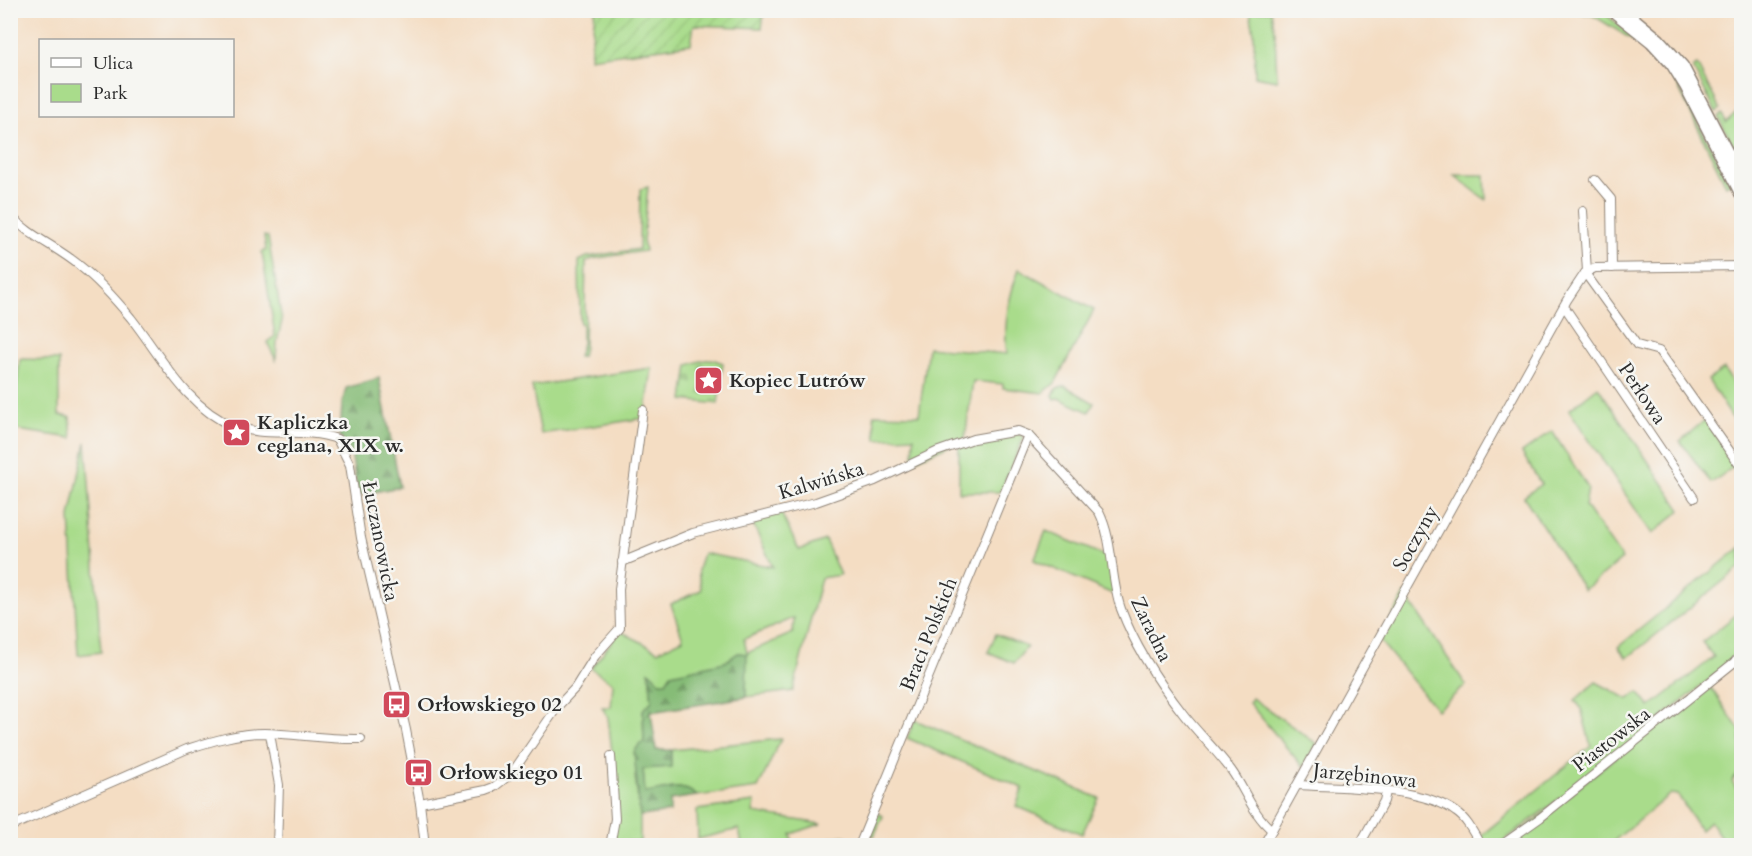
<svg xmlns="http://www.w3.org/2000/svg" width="1752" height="856" viewBox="0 0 1752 856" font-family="Cardo,serif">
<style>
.green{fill:#a9dc8b;stroke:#6a845b;stroke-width:1.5;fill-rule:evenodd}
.forest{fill:url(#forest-firs);stroke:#587451;stroke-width:1.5}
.cemetery{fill:url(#cemetery-stones);stroke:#6a845b;stroke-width:1.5}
.garden{fill:url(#garden-furrows);stroke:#6a845b;stroke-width:1.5}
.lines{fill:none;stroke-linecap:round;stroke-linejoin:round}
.minor-casing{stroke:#908477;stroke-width:10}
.major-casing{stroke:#908477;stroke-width:13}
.minor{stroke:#fff;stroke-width:8}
.major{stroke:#fff;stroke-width:10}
.labels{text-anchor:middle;stroke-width:5;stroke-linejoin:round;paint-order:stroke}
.poi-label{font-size:20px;font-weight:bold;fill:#2b2b2b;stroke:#f6f6f2;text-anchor:start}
.street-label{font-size:20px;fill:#2b2b2b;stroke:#f6f6f2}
</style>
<defs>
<pattern id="forest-firs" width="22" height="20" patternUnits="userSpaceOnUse" patternTransform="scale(1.5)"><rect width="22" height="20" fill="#86bc77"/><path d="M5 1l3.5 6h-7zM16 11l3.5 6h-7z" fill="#6e9962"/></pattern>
<pattern id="cemetery-stones" width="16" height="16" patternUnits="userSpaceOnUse" patternTransform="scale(1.5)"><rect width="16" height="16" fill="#a9dc8b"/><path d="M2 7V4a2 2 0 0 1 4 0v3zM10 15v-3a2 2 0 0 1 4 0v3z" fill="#92bd78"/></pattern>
<pattern id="garden-furrows" width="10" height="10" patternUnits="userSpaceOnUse" patternTransform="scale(1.5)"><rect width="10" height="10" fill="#a9dc8b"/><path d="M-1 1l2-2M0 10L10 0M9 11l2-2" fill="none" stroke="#92bd78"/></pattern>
</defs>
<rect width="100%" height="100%" fill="#f6f6f2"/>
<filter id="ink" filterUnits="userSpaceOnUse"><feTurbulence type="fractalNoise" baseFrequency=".0167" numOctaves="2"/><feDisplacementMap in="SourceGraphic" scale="12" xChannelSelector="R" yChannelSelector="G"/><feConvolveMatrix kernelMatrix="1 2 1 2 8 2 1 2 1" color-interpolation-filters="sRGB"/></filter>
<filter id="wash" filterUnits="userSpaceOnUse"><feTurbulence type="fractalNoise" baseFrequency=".008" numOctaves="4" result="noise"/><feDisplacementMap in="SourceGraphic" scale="24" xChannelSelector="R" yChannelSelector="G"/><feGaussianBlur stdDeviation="1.35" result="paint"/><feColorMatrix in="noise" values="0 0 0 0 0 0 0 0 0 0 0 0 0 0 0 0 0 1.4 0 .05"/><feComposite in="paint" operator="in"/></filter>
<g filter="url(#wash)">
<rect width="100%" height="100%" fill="#f4ddc3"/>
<g class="green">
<polygon points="1250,11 1271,11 1275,31 1277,80 1255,76 1254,33"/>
<polygon points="1572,11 1601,11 1624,29 1635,33 1670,69 1730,183 1726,185 1675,81 1659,58 1646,48 1594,16"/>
<polygon points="1697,65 1720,109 1716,112 1693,68"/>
<polygon points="1741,108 1741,150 1738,154 1718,117 1722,114 1726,122"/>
<polygon points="1454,175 1485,175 1486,200"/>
<polygon points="648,187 643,241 645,251 592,259 586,262 584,346 582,357 578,357 582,343 582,324 580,323 579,261 587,257 639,249 640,189"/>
<polygon points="264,236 268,237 282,321 277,342 276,360 267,342 275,336 262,252 266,250"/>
<path d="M1019 269 1094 310 1055 383 1043 393 1003 388V384L973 381 965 438 913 461 914 437 876 439 874 414 919 415 928 347 1007 354C1003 326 1009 296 1019 269Z"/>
<polygon points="20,359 59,360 59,415 70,417 72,438 11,429"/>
<polygon points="652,368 645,418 541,434 532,386"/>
<polygon points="1724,369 1741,397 1741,432 1708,380"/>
<polygon points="1065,386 1094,403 1089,412 1058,398 1055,399 1053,395 1057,388"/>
<polygon points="1598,387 1681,510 1652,534 1569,410"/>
<polygon points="1705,420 1736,465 1711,483 1680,441"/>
<polygon points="1552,431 1588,488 1585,506 1622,559 1584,590 1524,497 1541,484 1522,453"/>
<polygon points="1018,433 1024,437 1000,492 959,492 959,446"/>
<polygon points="86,442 101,652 78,655 70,517"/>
<path d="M781 513 799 550 825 540 840 575 821 578 793 691 746 697V654L738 653 725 662 701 668 666 683 660 682 649 672 652 701 643 710 644 742 635 776 640 816V842L612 841 617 794 608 718 602 707H611L613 683 591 668 620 631 658 651 683 639 671 604 701 590 698 570 703 553 773 567 751 520ZM794 618 793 633 747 653 744 639Z"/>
<polygon points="1046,531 1108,557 1115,595 1034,560"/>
<polygon points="1741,547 1741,567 1627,658 1618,647"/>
<polygon points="1405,594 1466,685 1437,710 1379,640"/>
<polygon points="1741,611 1741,654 1593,773 1498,845 1482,845 1478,838 1591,746 1581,708 1575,700 1596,682 1628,699 1638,692 1650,707 1714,657 1702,642"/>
<polygon points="996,634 1027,647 1014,663 988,652"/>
<polygon points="1709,685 1741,732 1741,772 1732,781 1741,797 1741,845 1726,845 1710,821 1700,830 1678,795 1670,794 1609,845 1502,846"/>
<polygon points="1252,698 1317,744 1303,767 1249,703"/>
<polygon points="915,720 1099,798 1082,834 1016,806 1023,788 907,738"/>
<path d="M781 739 758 788 697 796C681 781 665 790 645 794L643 769 671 766V750Z"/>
<polygon points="755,802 753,813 821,824 791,834 793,845 742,845 739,829 698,839 697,810"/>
<polygon points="877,813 883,816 874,836 868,833"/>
<polygon points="844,836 859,842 857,845 829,846 830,838"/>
</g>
<g class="forest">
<polygon points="379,378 400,487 358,495 351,452 340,437 342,404 346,388"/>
<path d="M738 653 747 654 746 697 651 712 656 750H671V767L643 769 645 793C665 791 681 781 697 796L670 800V812L640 816 634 752 639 745 644 742 643 710 652 701 649 671 660 682H666L671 674 725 662Z"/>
</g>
<polygon class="cemetery" points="712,359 723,363 718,404 683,400 688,365 700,361"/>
<polygon class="garden" points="595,11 595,10 764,11 762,28 694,25 691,44 590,58"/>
</g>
<g filter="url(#ink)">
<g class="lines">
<defs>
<g id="minor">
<polyline points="1595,180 1611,199 1612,268"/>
<polyline points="1583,211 1587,271"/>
<path d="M10 215C30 237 58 247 80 266 99 281 116 300 131 318 161 356 186 407 233 426 266 438 302 427 337 439L350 465 361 538 406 730 420 803 425 846"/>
<polyline points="1585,273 1637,345 1659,351 1738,463"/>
<polyline points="1564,306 1694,498"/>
<path d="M622 562 693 533 816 502 875 481 936 452 973 439 1018 431 1028 435 1099 512C1114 542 1110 578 1121 609 1135 647 1159 683 1184 715 1199 734 1217 751 1231 770 1245 789 1253 815 1272 830"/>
<polyline points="1736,660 1742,668"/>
<polyline points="270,734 279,785 277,846"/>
<path d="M1298 785C1341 788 1422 786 1456 812 1467 819 1474 834 1481 846"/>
<polyline points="420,803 486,790 494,787 512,773 558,706 575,688 595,656 620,628 619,589 643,410"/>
<path d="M10 827 187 749C212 741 238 733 264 733 297 734 329 740 361 739"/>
<polyline points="610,846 615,819 611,756"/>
<polyline points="859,846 1028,435"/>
<polyline points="1263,846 1567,300 1585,273 1595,268 1742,266"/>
<polyline points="1359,846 1384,801 1386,792"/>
<polyline points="1500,846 1540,818 1742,656"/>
</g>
<g id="major">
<polyline points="1611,10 1651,42 1672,65 1685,86 1742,197"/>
<polyline points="1624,10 1659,39 1683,66 1742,180"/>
</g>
</defs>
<use href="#minor" class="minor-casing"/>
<use href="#major" class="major-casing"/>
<use href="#minor" class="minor"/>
<use href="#major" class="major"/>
</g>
</g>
<defs>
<symbol id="sight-square" viewBox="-11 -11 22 22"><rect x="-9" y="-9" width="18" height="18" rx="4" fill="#d1495b" stroke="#f6f6f2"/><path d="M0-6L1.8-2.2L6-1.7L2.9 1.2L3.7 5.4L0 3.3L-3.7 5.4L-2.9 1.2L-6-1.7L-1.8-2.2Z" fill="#fff"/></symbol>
<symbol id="bus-square" viewBox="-11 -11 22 22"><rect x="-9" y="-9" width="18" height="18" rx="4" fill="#d1495b" stroke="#f6f6f2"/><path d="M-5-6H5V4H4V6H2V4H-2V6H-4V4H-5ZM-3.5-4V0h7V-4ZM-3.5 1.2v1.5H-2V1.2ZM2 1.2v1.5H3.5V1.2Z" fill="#fff"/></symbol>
</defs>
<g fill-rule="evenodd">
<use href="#sight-square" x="692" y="364" width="33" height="33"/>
<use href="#sight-square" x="220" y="416" width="33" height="33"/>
<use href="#bus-square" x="380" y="688" width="33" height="33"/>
<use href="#bus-square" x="402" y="756" width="33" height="33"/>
</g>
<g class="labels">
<g class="poi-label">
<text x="729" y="387">Kopiec Lutrów</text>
<text x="257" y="429">Kapliczka<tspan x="257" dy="23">ceglana, XIX w.</tspan></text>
<text x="417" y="711">Orłowskiego 02</text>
<text x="439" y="779">Orłowskiego 01</text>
</g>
<g class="street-label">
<text transform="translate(1643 393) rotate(56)" y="7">Perłowa</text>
<text transform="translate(821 480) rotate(-17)" y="7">Kalwińska</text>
<text transform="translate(1415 538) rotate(-61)" y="7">Soczyny</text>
<text transform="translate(381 541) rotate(79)" y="7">Łuczanowicka</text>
<text transform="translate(1152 629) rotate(64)" y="7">Zaradna</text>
<text transform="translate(928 634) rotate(-68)" y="7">Braci Polskich</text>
<text transform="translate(1611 739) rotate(-38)" y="7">Piastowska</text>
<text transform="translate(1365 775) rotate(6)" y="7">Jarzębinowa</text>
</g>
</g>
<rect width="1752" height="856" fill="none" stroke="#f6f6f2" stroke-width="36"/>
<rect x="39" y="39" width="195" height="78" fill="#f6f6f2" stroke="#a5a5a2" stroke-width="1.5"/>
<rect x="51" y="58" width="30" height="9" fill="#ffffff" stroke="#a5a5a2" stroke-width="1.5"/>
<text x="93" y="69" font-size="18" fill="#2b2b2b">Ulica</text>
<rect x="51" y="84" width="30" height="18" fill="#a9dc8b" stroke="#a5a5a2" stroke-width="1.5"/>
<text x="93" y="99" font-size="18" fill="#2b2b2b">Park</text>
</svg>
